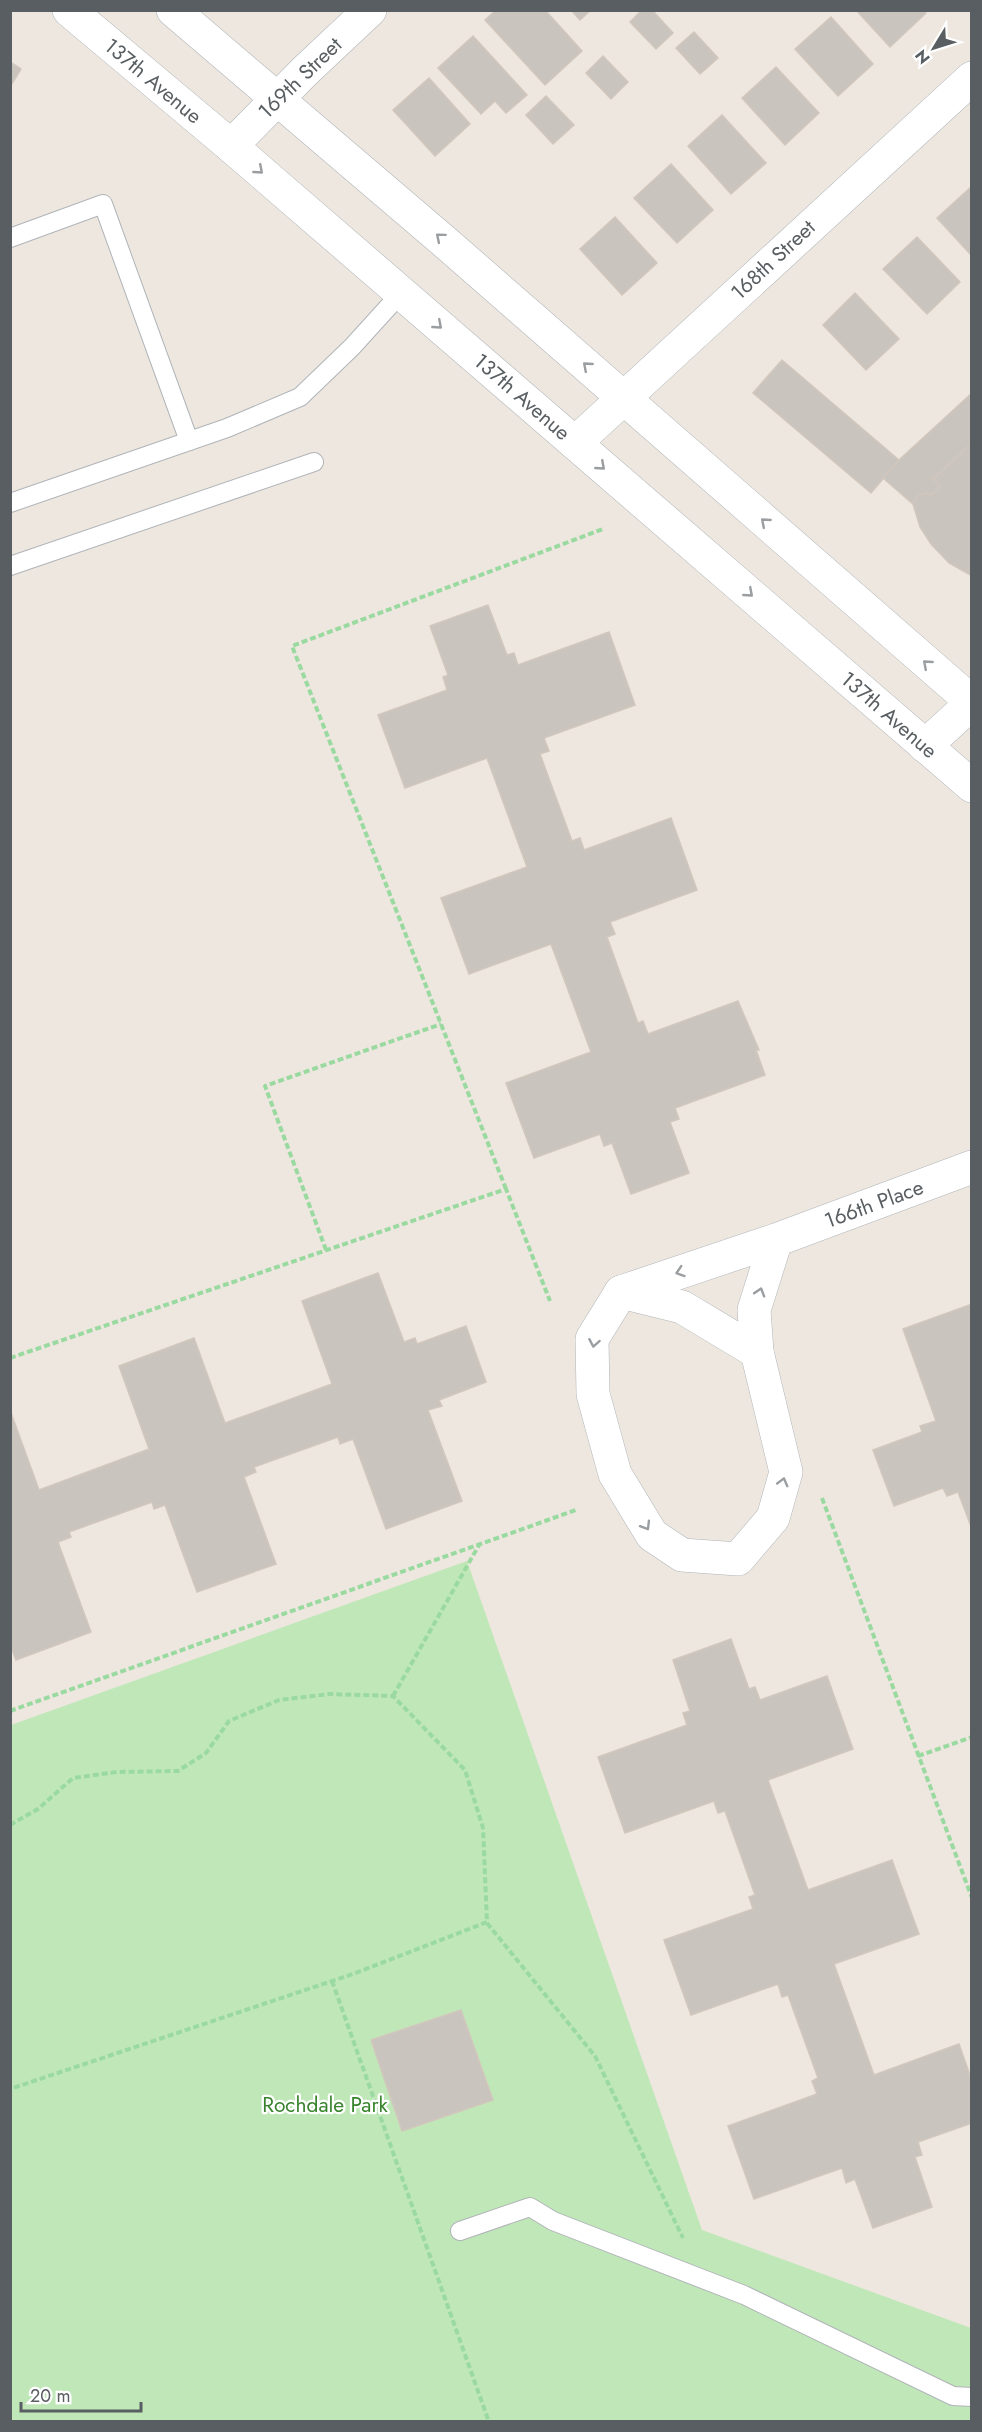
<svg xmlns="http://www.w3.org/2000/svg" width="982" height="2432" viewBox="0 0 982 2432" font-family="Jost,sans-serif">
<style>
.green{fill:#c0e7b8}
.building{fill:#c9c4be;stroke:#d2c7bd;stroke-width:1.5}
.lines{fill:none;stroke-linecap:round;stroke-linejoin:round}
.service-casing{stroke:#b0b4b8;stroke-width:20}
.minor-casing{stroke:#b0b4b8;stroke-width:34}
.tertiary-casing{stroke:#b0b4b8;stroke-width:34}
.path{stroke:#9adaa0;stroke-width:4;stroke-dasharray:6 3;stroke-linecap:butt}
.service{stroke:#fff;stroke-width:18}
.minor{stroke:#fff;stroke-width:33}
.tertiary{stroke:#fff;stroke-width:33}
.oneway{stroke:#9b9ea0}
.labels{text-anchor:middle;stroke-width:4.5;stroke-linejoin:round;paint-order:stroke}
.street-label{font-size:21px;fill:#585e61;stroke:#fff}
.park-label{font-size:21px;fill:#38842d;stroke:#fff}
</style>
<rect width="100%" height="100%" fill="#ede7df"/>
<polygon class="green" points="467,1561 702,2230 971,2328 971,2421 11,2421 11,1725"/>
<g class="building">
<polygon points="496,10 545,10 582,51 545,85 485,20"/>
<polygon points="571,10 591,10 580,20"/>
<polygon points="642,10 652,10 673,33 656,49 630,22"/>
<polygon points="856,10 923,10 926,13 890,47"/>
<polygon points="831,17 873,64 838,96 795,49"/>
<polygon points="694,32 718,58 700,74 676,48"/>
<polygon points="473,36 527,95 506,113 495,101 481,114 438,68"/>
<polygon points="603,56 628,82 611,99 586,73"/>
<polygon points="10,62 21,69 10,87"/>
<polygon points="776,67 819,113 785,145 742,98"/>
<polygon points="429,78 470,124 435,156 393,110"/>
<polygon points="546,96 574,125 553,144 526,115"/>
<polygon points="722,115 766,163 731,194 688,146"/>
<polygon points="671,164 713,210 677,243 634,198"/>
<polygon points="971,187 972,188 972,256 937,218"/>
<polygon points="615,217 657,263 622,295 580,249"/>
<polygon points="917,237 960,282 927,314 883,269"/>
<polygon points="855,293 899,339 866,370 823,325"/>
<polygon points="782,360 899,460 871,493 753,393"/>
<polygon points="972,393 972,443 933,479 940,487 932,495 926,493 918,495 913,504 883,478 899,460"/>
<polygon points="972,443 972,576 949,563 931,544 920,527 913,504 918,495 926,493 932,495 940,487 933,479"/>
<polygon points="488,605 507,655 514,653 518,665 609,632 635,705 544,738 549,751 540,754 572,841 580,838 584,850 671,818 697,890 610,922 615,934 607,937 638,1023 643,1021 648,1034 738,1001 759,1050 756,1050 765,1075 675,1108 679,1119 670,1122 689,1173 631,1194 612,1143 604,1146 600,1134 534,1158 506,1083 591,1052 551,944 469,974 441,898 527,867 487,758 405,788 378,715 447,690 443,677 448,675 430,626"/>
<polygon points="378,1273 404,1342 415,1338 417,1344 466,1326 486,1382 439,1400 442,1406 428,1410 462,1501 386,1529 353,1439 340,1444 338,1437 254,1467 256,1472 244,1477 276,1564 197,1592 165,1505 154,1509 152,1502 69,1532 71,1537 58,1542 91,1632 16,1660 10,1644 10,1410 39,1490 149,1449 119,1366 194,1338 225,1423 332,1384 302,1301"/>
<polygon points="972,1304 972,1529 958,1492 947,1496 943,1488 894,1506 873,1450 922,1432 920,1426 936,1421 903,1329"/>
<polygon points="731,1639 749,1689 755,1687 760,1700 827,1676 853,1749 768,1780 808,1890 892,1860 919,1934 834,1964 874,2075 959,2044 972,2081 972,2123 918,2142 922,2155 915,2157 932,2207 873,2228 855,2179 846,2183 842,2168 754,2199 728,2126 817,2094 812,2081 818,2078 788,1995 782,1997 778,1984 691,2015 664,1940 753,1909 749,1897 755,1895 725,1811 718,1813 714,1801 625,1833 598,1757 687,1725 683,1713 690,1711 673,1660"/>
<polygon points="461,2010 493,2100 402,2131 371,2040"/>
</g>
<g class="lines">
<defs>
<g id="service">
<polyline points="10,238 103,204 189,441"/>
<polyline points="10,503 227,428 300,397 352,347 401,293"/>
<polyline points="10,566 314,462"/>
<polyline points="460,2231 530,2207 553,2221 744,2295 953,2396 972,2397"/>
</g>
<g id="minor">
<polyline points="231,146 305,71 370,10"/>
<polyline points="575,443 972,78"/>
<polyline points="925,746 972,703"/>
<polyline points="776,1240 754,1310 757,1352 786,1472 773,1518 738,1559 682,1555 652,1535 615,1474 593,1394 592,1339 621,1292 776,1240 972,1167"/>
<polyline points="621,1292 682,1307 757,1352"/>
</g>
<g id="tertiary">
<polyline points="69,10 231,146 972,786"/>
<polyline points="173,10 446,243 972,702"/>
</g>
</defs>
<use href="#service" class="service-casing"/>
<use href="#minor" class="minor-casing"/>
<use href="#tertiary" class="tertiary-casing"/>
<g class="path">
<polyline points="506,1189 292,646 603,529"/>
<polyline points="326,1250 265,1086 441,1024"/>
<polyline points="10,1358 506,1189 550,1301"/>
<polyline points="822,1498 972,1898"/>
<polyline points="393,1696 479,1545"/>
<polyline points="10,1711 576,1510"/>
<polyline points="918,1756 972,1737"/>
<polyline points="10,1825 38,1809 73,1778 117,1772 178,1771 206,1753 229,1721 279,1700 330,1694 393,1696 465,1770 483,1828 487,1922 353,1974 10,2089"/>
<polyline points="487,1923 595,2056 683,2238"/>
<polyline points="332,1981 489,2422"/>
</g>
<use href="#service" class="service"/>
<use href="#minor" class="minor"/>
<use href="#tertiary" class="tertiary"/>
</g>
<defs><path id="oneway-chevron" d="M-2-3.5L2.5 0L-2 3.5" fill="none" stroke-width="1.6" stroke-linecap="round" stroke-linejoin="round" transform="scale(1.5)"/></defs>
<g class="oneway">
<use href="#oneway-chevron" transform="translate(259 170) rotate(41)"/>
<use href="#oneway-chevron" transform="translate(440 237) rotate(-140)"/>
<use href="#oneway-chevron" transform="translate(438 325) rotate(41)"/>
<use href="#oneway-chevron" transform="translate(587 366) rotate(-139)"/>
<use href="#oneway-chevron" transform="translate(601 466) rotate(41)"/>
<use href="#oneway-chevron" transform="translate(765 522) rotate(-139)"/>
<use href="#oneway-chevron" transform="translate(749 593) rotate(41)"/>
<use href="#oneway-chevron" transform="translate(927 664) rotate(-139)"/>
<use href="#oneway-chevron" transform="translate(680 1272) rotate(162)"/>
<use href="#oneway-chevron" transform="translate(760 1292) rotate(-73)"/>
<use href="#oneway-chevron" transform="translate(594 1343) rotate(100)"/>
<use href="#oneway-chevron" transform="translate(783 1482) rotate(-75)"/>
<use href="#oneway-chevron" transform="translate(646 1526) rotate(59)"/>
</g>
<g class="labels">
<g class="street-label">
<text transform="translate(300 78) rotate(-44)" y="7">169th Street</text>
<text transform="translate(153 81) rotate(40)" y="7">137th Avenue</text>
<text transform="translate(773 260) rotate(-43)" y="7">168th Street</text>
<text transform="translate(522 397) rotate(41)" y="7">137th Avenue</text>
<text transform="translate(889 715) rotate(41)" y="7">137th Avenue</text>
<text transform="translate(874 1204) rotate(-20)" y="7">166th Place</text>
</g>
<g class="park-label">
<text x="325" y="2112">Rochdale Park</text>
</g>
</g>
<rect width="982" height="2432" fill="none" stroke="#585e61" stroke-width="24"/>
<g transform="translate(934 48) rotate(232)" stroke="#ffffff" stroke-width="4.5" paint-order="stroke">
<path d="M0-4.5L10 22L0 15L-10 22Z" fill="#585e61"/>
<text y="-9" font-size="16" font-weight="bold" text-anchor="middle" fill="#585e61">N</text>
</g>
<path d="M21 2402v9h120v-9" fill="none" stroke="#585e61" stroke-width="3"/>
<text x="30" y="2402" font-size="18" fill="#585e61" stroke="#ffffff" stroke-width="4.5" paint-order="stroke">20 m</text>
</svg>
